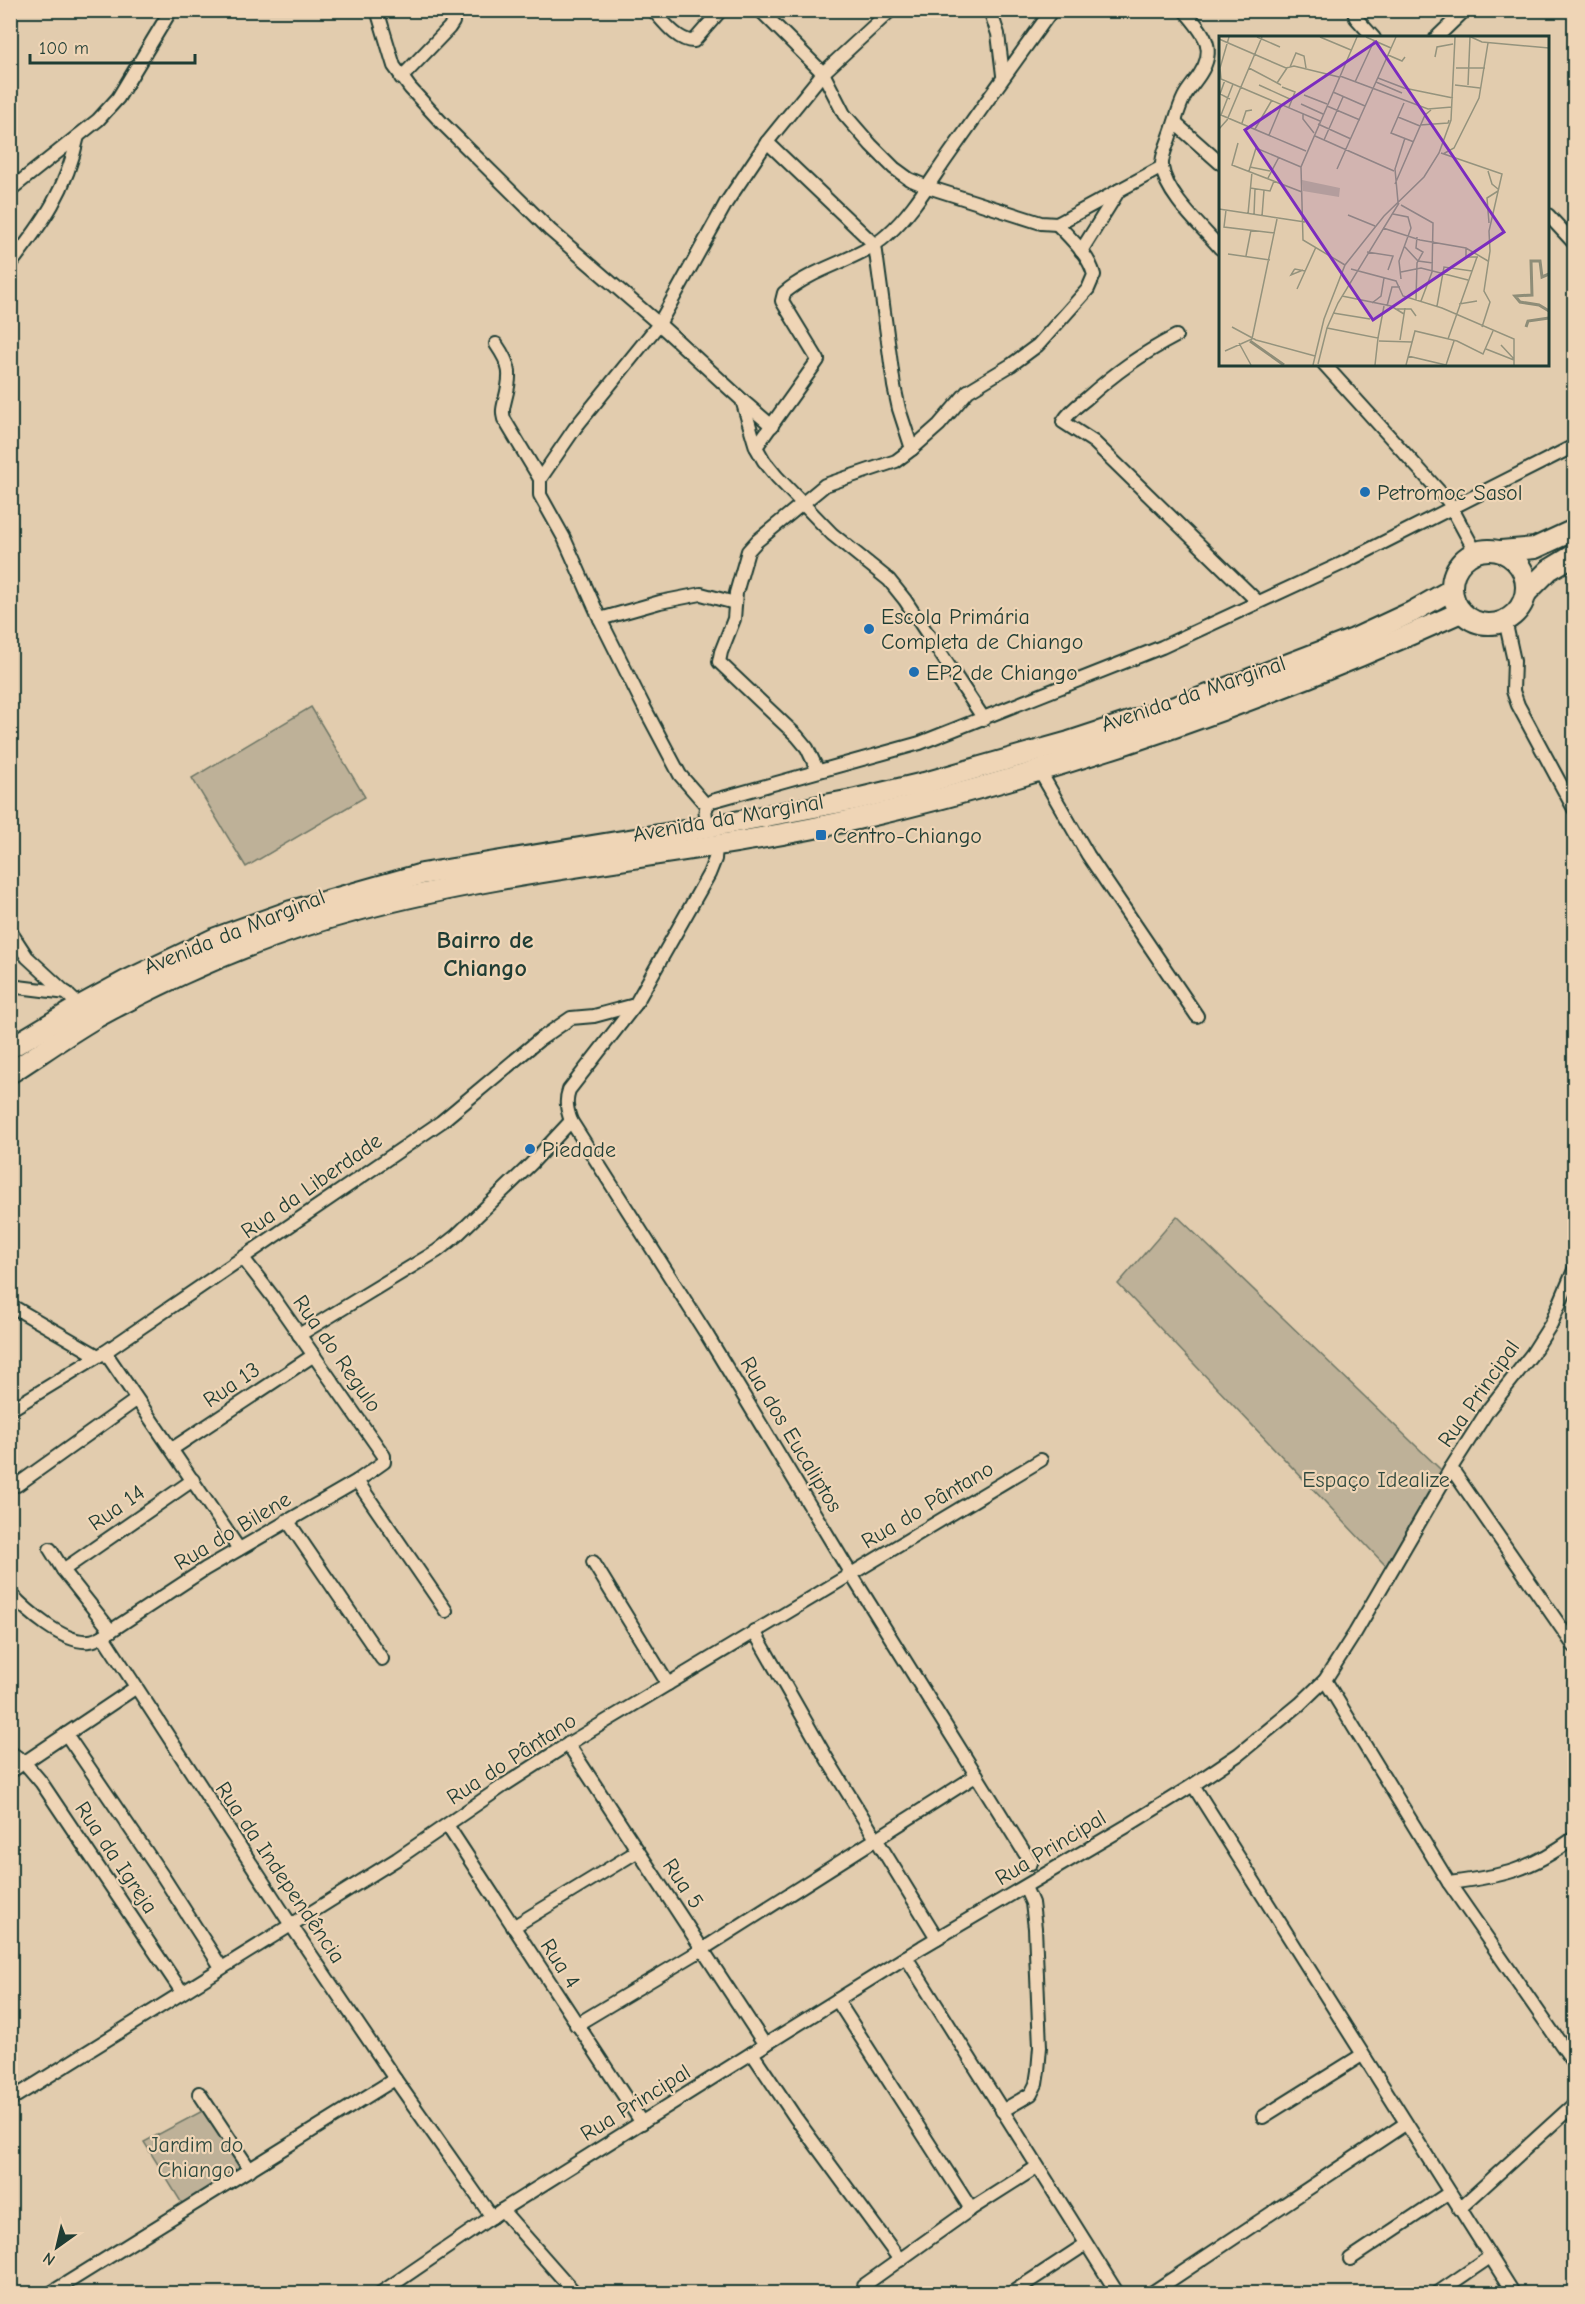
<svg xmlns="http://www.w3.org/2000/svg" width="1585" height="2304" viewBox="0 0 1585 2304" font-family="'Comic Neue',sans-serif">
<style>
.green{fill:#beb198;stroke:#6e7766;stroke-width:1.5}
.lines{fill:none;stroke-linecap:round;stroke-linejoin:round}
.street-casing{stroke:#1f3d34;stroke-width:16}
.primary-casing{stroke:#1f3d34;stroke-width:24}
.street{stroke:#efd5b6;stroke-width:12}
.primary{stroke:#efd5b6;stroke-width:20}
.poi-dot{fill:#1f6fb2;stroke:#efd5b6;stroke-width:2}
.labels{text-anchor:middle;stroke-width:4.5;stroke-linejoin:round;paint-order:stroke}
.poi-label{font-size:22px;fill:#1f3d34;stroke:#efd5b6;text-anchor:start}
.street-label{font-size:22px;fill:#1f3d34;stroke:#efd5b6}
.park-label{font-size:22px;fill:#2f493e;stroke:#efd5b6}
.neighbourhood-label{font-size:24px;font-weight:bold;fill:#1f3d34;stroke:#efd5b6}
.inset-river{fill:none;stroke:#8e8d78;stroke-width:3}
.inset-road{fill:none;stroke:#94937d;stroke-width:1.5}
.view{fill:#7b2cbf;fill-opacity:0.15;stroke:#7b2cbf;stroke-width:3}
.inset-edge{fill:none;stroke:#1f3d34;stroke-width:3}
</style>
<rect width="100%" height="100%" fill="#e2ccae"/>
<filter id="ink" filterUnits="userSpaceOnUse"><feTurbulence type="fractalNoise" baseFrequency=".0167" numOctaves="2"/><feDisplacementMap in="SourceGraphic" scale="12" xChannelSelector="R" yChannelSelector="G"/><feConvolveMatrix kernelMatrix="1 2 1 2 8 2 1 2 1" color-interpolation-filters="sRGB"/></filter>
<g filter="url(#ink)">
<g class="green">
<polygon points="311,707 365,797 246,867 192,778"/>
<polygon points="1177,1216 1441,1470 1386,1566 1118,1284"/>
<polygon points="208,2108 250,2170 186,2210 144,2142"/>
</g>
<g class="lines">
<defs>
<g id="street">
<polyline points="377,10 394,66 410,88 442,123 550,230 659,324 742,400 756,447 764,461 777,477 832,534 889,580 905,600 984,719"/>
<path d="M653 10C663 21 678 42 694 41L721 10"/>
<polyline points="760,10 823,73 844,114 871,145 894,168 909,179 928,187 1041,223 1057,224 1162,167"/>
<polyline points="990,10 998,34 1003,75"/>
<path d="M1184 10C1202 32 1218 46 1200 74 1195 82 1188 89 1184 97 1178 109 1175 123 1170 136 1167 146 1161 156 1162 167 1166 195 1202 227 1220 248"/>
<polyline points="1353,10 1356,18 1374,38"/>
<polyline points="1436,38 1465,10"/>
<polyline points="401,78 449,28 453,22 453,10"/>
<polyline points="1175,123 1220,163"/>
<polyline points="767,142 875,245 894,386 899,409 912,449"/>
<polyline points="10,190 98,120 118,98 171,10"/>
<polyline points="1548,215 1574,243"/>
<polyline points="1081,251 1119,190"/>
<path d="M10 265C44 221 66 191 78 136"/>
<path d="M1176 336C1140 355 1116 372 1086 399 1078 405 1068 413 1063 422L1094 442 1257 601"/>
<path d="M496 344C511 366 512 374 505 400 503 408 502 412 504 419L540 479"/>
<polyline points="1324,364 1448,501 1475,551"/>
<polyline points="743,401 772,426"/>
<path d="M756 447 818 360 782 301 784 293C814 267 860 260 887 235 911 214 928 185 946 159 981 109 1016 60 1052 10"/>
<polyline points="600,619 660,602 701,594 735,603"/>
<polyline points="1505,620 1514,661 1513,691 1518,705 1574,809"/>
<polyline points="1039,770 1088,855 1197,1016"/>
<path d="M818 771 807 748 797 736 719 662 721 652 734 619 736 593 748 551 757 541 825 485 896 461 912 449 939 425 968 391 1011 365 1038 345 1088 289 1094 275C1089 255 1071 239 1057 224"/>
<polyline points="706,805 680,775 644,707 600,619 564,538 540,495 540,479 575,428 659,324 726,203 767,142 823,73 891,10"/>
<path d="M708 827C706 816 702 808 712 801L920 743 1162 647 1341 564 1574 446"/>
<path d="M716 846 715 859 709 874 635 1005 569 1090C565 1101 567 1110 571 1121L707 1335 851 1574 1031 1863"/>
<polyline points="10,931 27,957 80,1006"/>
<polyline points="10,986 67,993"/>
<polyline points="10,1305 98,1356"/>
<polyline points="299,1335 437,1251 456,1236 531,1164 571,1121"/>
<polyline points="105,1352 239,1549"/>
<polyline points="10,1410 105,1352 441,1122 539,1040 571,1018 594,1016 635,1005"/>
<polyline points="172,1449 314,1355"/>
<polyline points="1451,1468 1574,1646"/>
<polyline points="357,1481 446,1611"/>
<polyline points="17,1485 136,1400"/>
<polyline points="287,1520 382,1659"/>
<polyline points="50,1549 63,1570 111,1631"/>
<polyline points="593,1562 668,1684"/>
<polyline points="63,1570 193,1480"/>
<path d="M10 1593C26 1610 64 1644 89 1641 94 1641 99 1638 103 1636L205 1569 357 1481 384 1462V1456L273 1297 243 1258"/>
<polyline points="754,1631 827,1759 937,1938"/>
<polyline points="103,1636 291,1925 395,2079 492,2217"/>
<polyline points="1325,1680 1449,1883 1574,2063"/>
<polyline points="66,1734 162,1875 221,1967"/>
<polyline points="568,1744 765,2045"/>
<polyline points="10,1752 24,1762 41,1782 182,1992"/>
<polyline points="10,1772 135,1688"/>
<polyline points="1193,1785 1514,2294"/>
<polyline points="447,1825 642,2123"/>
<path d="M1449 1883C1503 1876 1529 1871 1574 1838"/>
<polyline points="513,1927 638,1851"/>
<polyline points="906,1957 1118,2294"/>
<polyline points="837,2000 971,2209"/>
<polyline points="576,2025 703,1949 977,1775"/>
<polyline points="752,2053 795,2117 900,2260"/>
<polyline points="199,2093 250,2170"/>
<polyline points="10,2100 397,1859 503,1786 568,1744 1041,1460"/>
<polyline points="1002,2111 1031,2094 1036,2084 1038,2071 1040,2047 1035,1928 1032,1903 1025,1887"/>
<polyline points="1263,2117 1362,2055"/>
<polyline points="1459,2209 1571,2107"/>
<polyline points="502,2210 576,2294"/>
<polyline points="1350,2259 1449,2193"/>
<polyline points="863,2286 971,2209 1037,2167"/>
<polyline points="49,2294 395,2079"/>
<polyline points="379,2294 502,2210 752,2053 922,1947 1127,1826 1193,1785 1239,1754 1300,1704 1325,1680 1355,1633 1451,1468 1488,1410 1532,1354 1551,1324 1574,1270"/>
<polyline points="1010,2294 1086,2244"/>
<polyline points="1150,2294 1405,2124"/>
<polyline points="1436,2294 1490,2257"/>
</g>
<g id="primary">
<circle cx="1489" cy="587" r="37"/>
<polyline points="1501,551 1535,548 1574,530"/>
<polyline points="1526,593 1549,570 1574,555"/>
<polyline points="10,1048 80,1006 126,981 216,938 291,911 422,874 708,827 852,800 924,783 1069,742 1190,702 1354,639 1412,612 1451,590"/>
<path d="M10 1073C38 1055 66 1035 95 1018 177 973 267 934 358 910 521 866 692 856 857 819 1065 771 1267 700 1461 612"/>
</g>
</defs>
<use href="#street" class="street-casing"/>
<use href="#primary" class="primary-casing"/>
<use href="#street" class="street"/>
<use href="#primary" class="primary"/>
</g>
</g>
<g class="poi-dot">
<circle cx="1365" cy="492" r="6"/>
<circle cx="869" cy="629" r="6"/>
<circle cx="914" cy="672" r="6"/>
<rect x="815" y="829" width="12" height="12" rx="3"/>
<circle cx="530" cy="1149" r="6"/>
</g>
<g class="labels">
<g class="poi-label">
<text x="1377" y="500">Petromoc Sasol</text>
<text x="881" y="624">Escola Primária<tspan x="881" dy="25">Completa de Chiango</tspan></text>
<text x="926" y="680">EP2 de Chiango</text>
<text x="833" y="843">Centro-Chiango</text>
<text x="542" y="1157">Piedade</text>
</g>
<g class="street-label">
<text transform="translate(1193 693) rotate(-19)" y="8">Avenida da Marginal</text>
<text transform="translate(728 817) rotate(-10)" y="8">Avenida da Marginal</text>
<text transform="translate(234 931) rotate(-22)" y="8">Avenida da Marginal</text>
<text transform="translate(311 1185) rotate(-35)" y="8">Rua da Liberdade</text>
<text transform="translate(338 1353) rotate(55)" y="8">Rua do Regulo</text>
<text transform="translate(231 1384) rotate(-34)" y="8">Rua 13</text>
<text transform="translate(1478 1393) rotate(-55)" y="8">Rua Principal</text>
<text transform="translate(792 1434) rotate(59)" y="8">Rua dos Eucaliptos</text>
<text transform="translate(927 1504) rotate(-31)" y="8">Rua do Pântano</text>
<text transform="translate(116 1507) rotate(-35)" y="8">Rua 14</text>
<text transform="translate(232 1530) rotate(-31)" y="8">Rua do Bilene</text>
<text transform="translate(511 1758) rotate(-33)" y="8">Rua do Pântano</text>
<text transform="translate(1050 1847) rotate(-31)" y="8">Rua Principal</text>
<text transform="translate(117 1857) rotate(56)" y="8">Rua da Igreja</text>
<text transform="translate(281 1872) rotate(56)" y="8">Rua da Independência</text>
<text transform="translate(684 1883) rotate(56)" y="8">Rua 5</text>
<text transform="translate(561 1963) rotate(57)" y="8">Rua 4</text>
<text transform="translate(635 2102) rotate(-32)" y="8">Rua Principal</text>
</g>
<g class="park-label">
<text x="1376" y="1487">Espaço Idealize</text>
<text x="196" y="2152">Jardim do<tspan x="196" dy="25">Chiango</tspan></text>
</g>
<g class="neighbourhood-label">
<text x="485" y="948">Bairro de<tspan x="485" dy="28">Chiango</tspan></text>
</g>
</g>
<g transform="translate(1219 36)">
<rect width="330" height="330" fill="#e2ccae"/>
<path d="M83 144 121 152 120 161 84 155Z" fill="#beb198"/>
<path class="inset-river" d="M330 238 323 241 321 225H312L313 259 296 260 301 266 320 269 330 275M307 291 309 285 330 282M31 305 65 329"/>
<path class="inset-road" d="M10 1 1 32 2 43 101 85M38 1 61 11M101 1 132 14M147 1 172 12M252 1 263 6 330 12M0 3 67 32 75 30 120 41M169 19 183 25 186 21M216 21 218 11 234 8M71 31 77 17 85 20 87 32M30 32 62 49M237 32H266M121 40 209 73 233 71M159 42 185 52 234 62M6 44 1 58 11 63M136 46 155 5M157 46 183 57M58 47 68 32M14 48 2 79 87 115M40 49 73 64M236 49 261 52M249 49 251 1M63 51 76 56 70 71M114 56 146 70M85 59 108 68M185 67 172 97 195 106M82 68 104 78M108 70 141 84M84 77V83L95 97M179 81 201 90M23 87 27 75 33 74M99 88 132 103M201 89 229 87 230 84M0 93 8 84 43 1M36 93 53 64M50 99 63 68M96 100 175 135M105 104 124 61M19 107 13 129 83 156M222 117 283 138 270 195 271 215 265 255 271 266 263 291M224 118 235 112 260 62 269 7M31 131 51 135M118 133 177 1M30 135 37 112 82 131M269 135 273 148 279 153M49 142 60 121M176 148 206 79 212 74M31 152 51 155 55 145M179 166 176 133 186 102M182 169 214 187 213 236 202 265M0 173 86 186M7 174 5 191 56 197M29 178 33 136M174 178 189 181 192 192 180 225 182 243M35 179 36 153M129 179 156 190M43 180 45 154M270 187 268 162 279 155M164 192 201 204 247 212 269 225M185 210 199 225 214 227M247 212V221H259M148 216 174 220 169 234M9 218 51 224M27 220 32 194M126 229 84 204 82 131 138 1M132 233 177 245 184 260 223 272 295 303V329M84 234 72 239 75 234 76 233 86 235M182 236 202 232 249 244M78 253 97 211M123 260 172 270 185 278M197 264 198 227 204 216 197 212 198 201M153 267 162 260 165 242M240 268 258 265M168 270 173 251H181M218 270 225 231 253 235M176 273H192L197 280M114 277 151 283M13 291 37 304 96 320M108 292 159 302 156 329M159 302 165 270M229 303 258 221M181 304 186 272M160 305 193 306M20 307 32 329M282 309 295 323M267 313 295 324M6 315 33 303 58 183M189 320 227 329 235 305M99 328 108 292 119 267 180 167M94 329 105 283 126 229 165 180 205 141 220 117 232 84 236 1M187 329 196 295 238 305 264 318 274 295"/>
<path class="view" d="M157 6 285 196 154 284 26 94Z"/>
<rect width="330" height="330" class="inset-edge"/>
</g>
<rect width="1585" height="2304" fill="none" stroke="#efd5b6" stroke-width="36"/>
<rect x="18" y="18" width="1549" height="2268" fill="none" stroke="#1f3d34" stroke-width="2" filter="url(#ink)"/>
<g transform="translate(57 2247) rotate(214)" stroke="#efd5b6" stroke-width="4.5" paint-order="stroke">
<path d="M0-4.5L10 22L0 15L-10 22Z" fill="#1f3d34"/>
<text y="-9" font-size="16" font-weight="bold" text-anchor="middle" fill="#1f3d34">N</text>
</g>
<path d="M30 54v9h165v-9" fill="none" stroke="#1f3d34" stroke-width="3"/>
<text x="39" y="54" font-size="18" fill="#1f3d34" stroke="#efd5b6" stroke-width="4.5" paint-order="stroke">100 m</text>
</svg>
